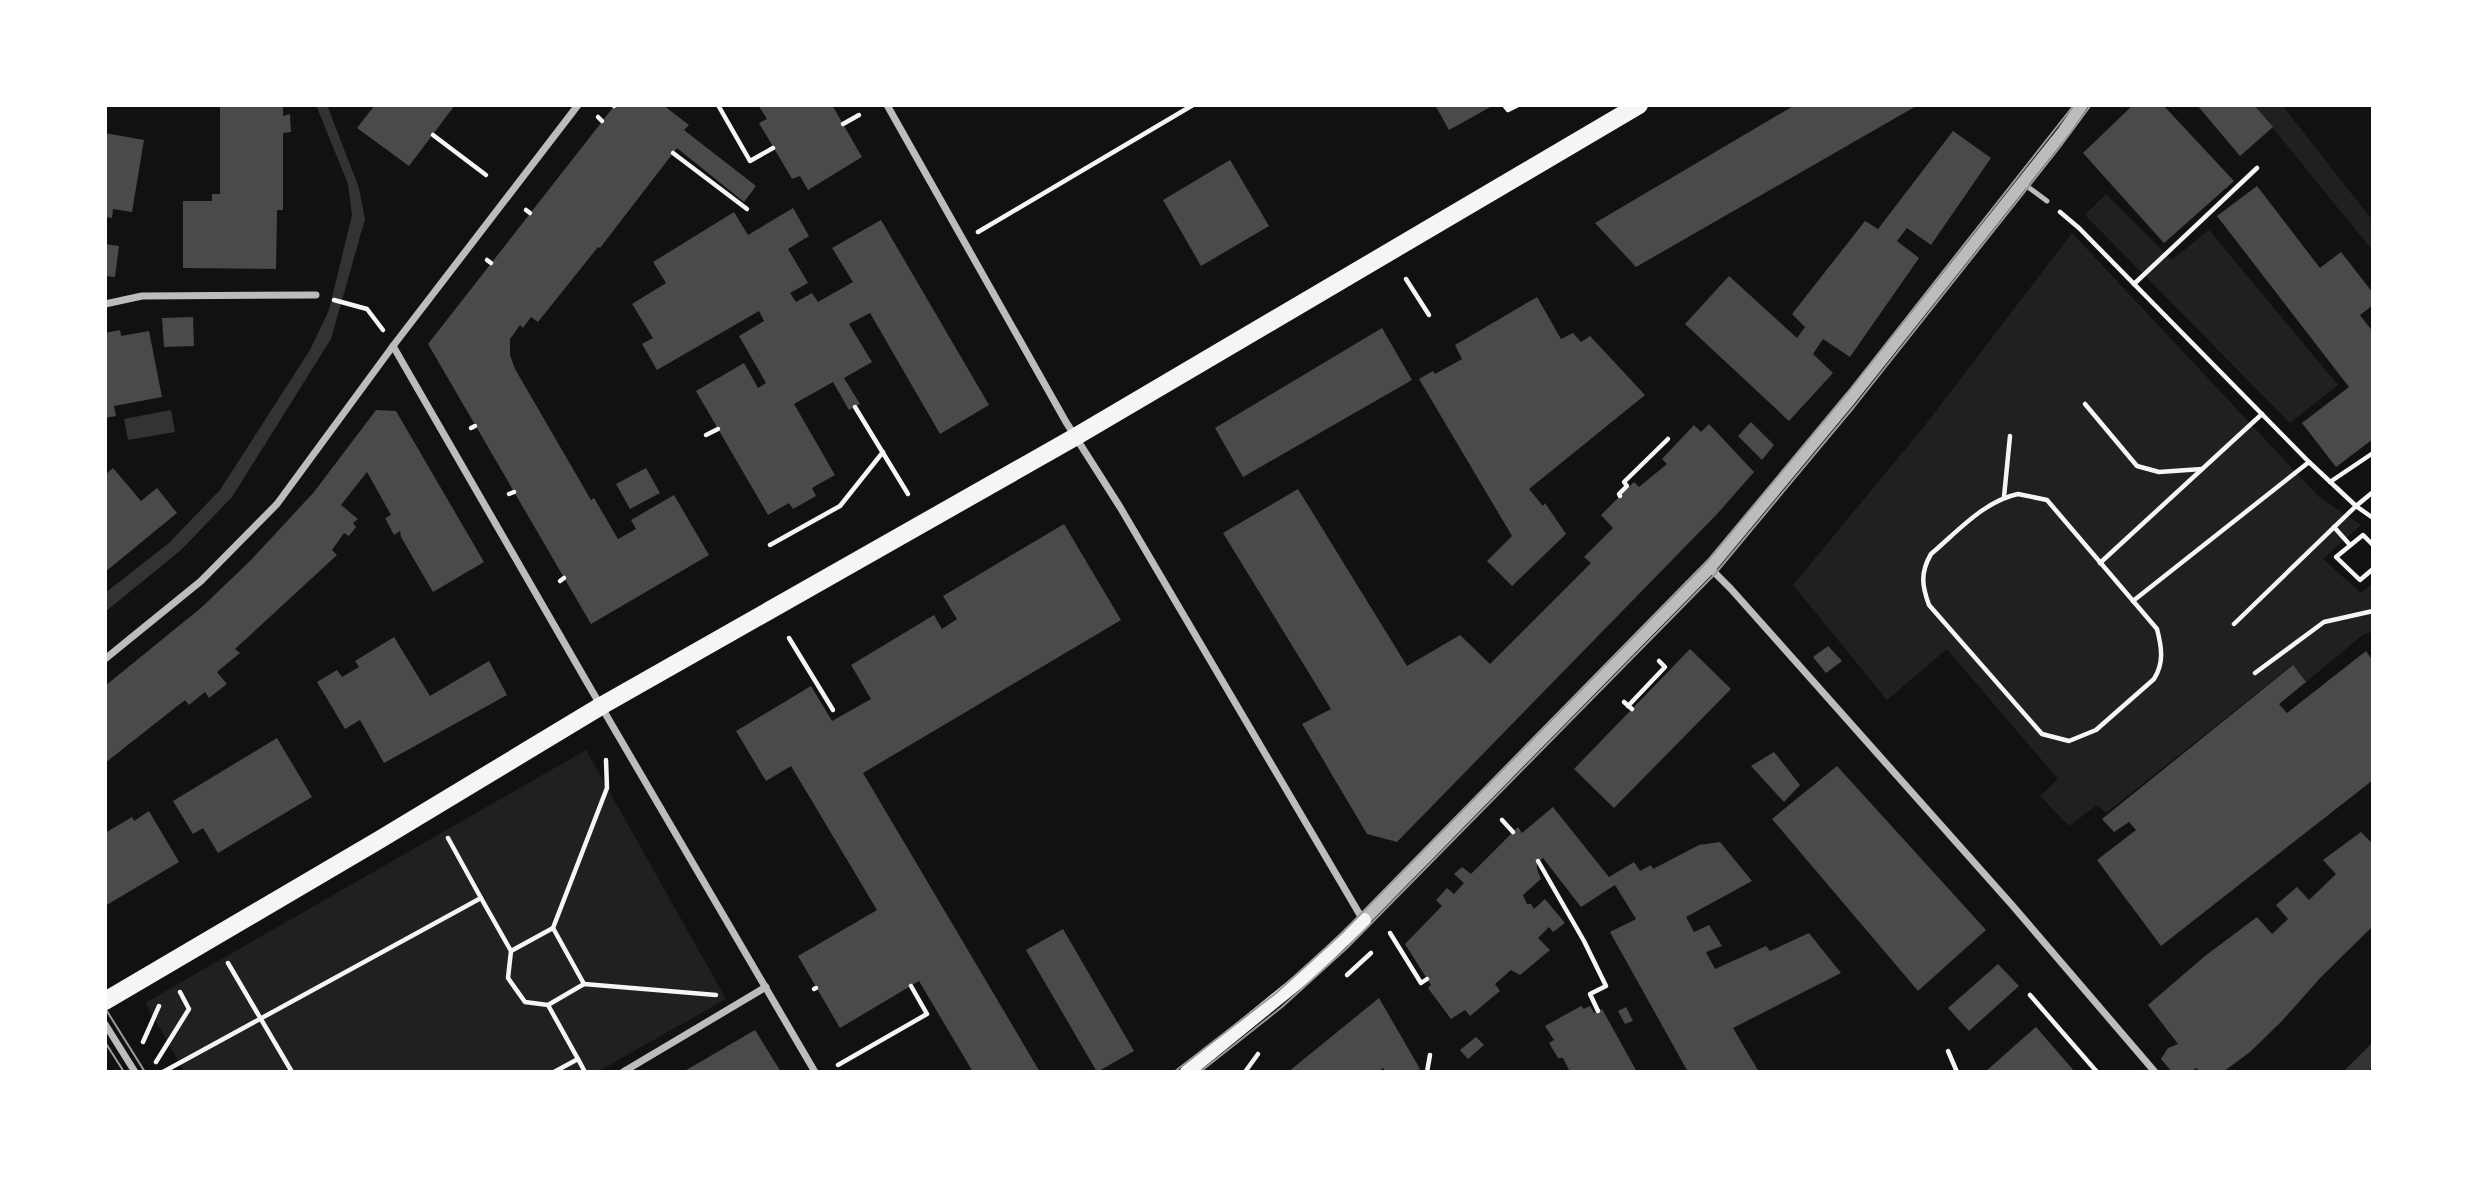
<svg xmlns="http://www.w3.org/2000/svg" width="2478" height="1177" viewBox="0 0 2478 1177" font-family="'DejaVu Sans',sans-serif">
<style>
.green{fill:#202020}
.water{fill:#333}
.building{fill:#4a4a4a}
.lines{fill:none;stroke-linecap:round;stroke-linejoin:round}
.path{stroke:#f5f5f5;stroke-width:4.5}
.service{stroke:#bcbcbc;stroke-width:5}
.minor{stroke:#bcbcbc;stroke-width:7}
.tertiary{stroke:#bcbcbc;stroke-width:12}
.secondary{stroke:#f5f5f5;stroke-width:14}
.primary{stroke:#f5f5f5;stroke-width:18}
.tram{stroke:#9a9a9a;stroke-width:2}
</style>
<rect width="100%" height="100%" fill="#111"/>
<g class="green">
<polygon points="2254,105 2282,105 2373,221 2373,251"/>
<polygon points="2106,194 2172,260 2209,230 2338,385 2290,423 2085,215"/>
<polygon points="2072,233 2319,497 2361,525 2323,559 2361,593 2373,583 2373,632 2364,634 2306,682 2292,665 2106,813 2097,805 2069,826 2040,796 2058,779 1947,649 1887,700 1793,585 1922,429"/>
<polygon points="586,750 726,999 597,1072 185,1072 145,1003"/>
</g>
<g class="water">
<polygon points="316,105 327,105 359,188 365,219 331,339 232,497 181,550 105,612 105,593 169,543 220,490 310,350 329,310 352,215 348,184"/>
<polygon points="171,410 175,432 128,440 124,419"/>
<polygon points="2373,1042 2373,1066 2367,1072 2343,1072"/>
</g>
<g class="building">
<polygon points="220,105 283,105 283,116 290,114 291,132 283,133 283,210 277,210 276,269 183,268 183,201 212,201 212,194 220,194"/>
<polygon points="375,105 455,105 409,166 357,128"/>
<polygon points="615,105 663,105 689,125 684,130 756,186 744,202 677,148 600,248 598,247 538,322 531,317 523,328 520,325 510,339 510,355 515,369 591,500 594,498 618,539 636,529 631,520 674,495 709,555 591,624 428,344"/>
<polygon points="758,105 832,105 862,157 808,190 800,176 792,179 759,123 767,119"/>
<polygon points="1435,105 1494,105 1449,130"/>
<polygon points="1795,105 1918,105 1636,267 1595,223"/>
<polygon points="2133,105 2163,105 2234,181 2164,243 2083,153"/>
<polygon points="2197,105 2254,105 2273,127 2240,156"/>
<polygon points="1953,131 1991,158 1931,245 1907,228 1897,241 1919,258 1850,357 1823,339 1813,354 1833,373 1789,421 1685,324 1729,276 1797,338 1805,327 1792,314 1865,221 1878,229"/>
<polygon points="105,133 144,140 132,212 113,209 112,218 105,217"/>
<polygon points="1230,160 1269,226 1201,266 1163,200"/>
<polygon points="2257,186 2320,268 2341,252 2373,293 2373,305 2360,315 2373,332 2373,439 2336,467 2302,423 2349,387 2217,216"/>
<polygon points="793,208 809,236 788,249 808,283 790,293 796,302 812,293 818,302 853,282 832,248 881,220 989,405 940,434 870,313 849,324 872,362 844,378 860,404 849,410 833,382 794,404 835,475 812,488 816,496 793,509 789,503 768,515 696,391 744,363 758,388 766,383 739,336 764,321 759,311 657,370 642,344 653,338 632,304 666,283 653,262 734,212 748,235"/>
<polygon points="105,244 119,246 115,277 105,276"/>
<polygon points="1537,297 1561,339 1573,333 1581,342 1590,336 1645,395 1529,489 1543,506 1545,503 1566,534 1512,586 1487,561 1512,536 1419,379 1433,371 1435,374 1462,359 1455,345"/>
<polygon points="193,317 194,346 164,347 162,318"/>
<polygon points="1382,328 1412,380 1243,477 1215,428"/>
<polygon points="120,330 121,336 149,331 162,397 114,406 116,416 105,418 105,333"/>
<polygon points="376,410 396,411 484,562 433,592 401,537 400,531 394,535 385,518 391,515 367,472 341,505 358,519 353,523 356,527 349,536 344,533 332,550 337,555 235,649 240,653 217,672 227,684 209,698 205,692 189,705 185,700 105,763 105,686 202,607 251,560 314,492"/>
<polygon points="1751,422 1774,445 1762,460 1738,436"/>
<polygon points="1709,424 1754,472 1718,513 1397,842 1367,834 1302,724 1331,709 1223,533 1298,489 1407,666 1460,635 1490,664 1591,563 1584,557 1613,528 1601,515 1634,482 1639,487 1667,464 1662,459 1694,425 1701,432"/>
<polygon points="113,468 141,501 157,488 177,513 105,572 105,475"/>
<polygon points="646,468 660,493 630,509 616,484"/>
<polygon points="1064,524 1121,620 863,773 1040,1072 973,1072 919,981 840,1028 798,956 877,910 791,766 766,781 736,731 811,686 832,721 871,699 851,665 934,615 942,629 957,619 943,596"/>
<polygon points="394,637 430,696 489,661 507,695 384,763 360,720 345,729 317,682 337,670 342,677 359,667 355,661"/>
<polygon points="1828,646 1842,661 1826,673 1813,657"/>
<polygon points="1690,649 1731,689 1614,808 1574,769"/>
<polygon points="2366,651 2373,661 2373,780 2161,946 2097,860 2136,830 2129,822 2114,832 2102,819 2293,665 2306,682 2279,704 2287,713"/>
<polygon points="277,738 312,797 218,853 203,828 193,834 173,801"/>
<polygon points="1774,752 1800,785 1784,802 1751,766"/>
<polygon points="1837,766 1986,930 1918,991 1772,819"/>
<polygon points="1553,807 1609,877 1634,862 1640,871 1651,865 1653,869 1699,845 1720,842 1752,881 1686,917 1694,932 1709,925 1722,946 1706,952 1715,969 1766,946 1770,951 1809,933 1841,973 1733,1028 1759,1072 1688,1072 1610,932 1636,919 1615,885 1581,907 1543,858 1537,863 1537,869 1541,879 1523,895 1527,904 1531,904 1534,909 1545,899 1565,923 1553,932 1549,927 1538,938 1550,950 1520,975 1511,970 1495,984 1500,991 1470,1016 1465,1010 1451,1019 1428,988 1431,985 1405,944 1442,906 1436,900 1447,888 1454,894 1464,883 1454,874 1462,867 1471,874 1518,827 1522,833"/>
<polygon points="149,811 179,862 105,906 105,833 132,817 134,821"/>
<polygon points="2361,832 2373,844 2373,926 2321,977 2281,1022 2250,1052 2223,1072 2200,1072 2196,1068 2191,1072 2172,1072 2161,1059 2168,1048 2178,1044 2148,1005 2205,956 2257,917 2272,934 2288,919 2276,905 2297,887 2309,900 2336,874 2323,860"/>
<polygon points="1063,929 1134,1051 1097,1072 1026,950"/>
<polygon points="1998,964 2019,986 1969,1031 1948,1008"/>
<polygon points="1379,998 1420,1069 1413,1072 1386,1072 1383,1068 1378,1072 1288,1072"/>
<polygon points="1581,1006 1584,1009 1590,1006 1594,1013 1602,1009 1637,1072 1570,1072 1563,1058 1558,1058 1549,1043 1554,1040 1545,1026"/>
<polygon points="1626,1007 1633,1021 1625,1024 1618,1011"/>
<polygon points="2036,1027 2075,1072 1985,1072 2021,1040"/>
<polygon points="755,1030 781,1072 683,1072"/>
<polygon points="1476,1037 1484,1045 1468,1059 1460,1050"/>
</g>
<g class="lines">
<g class="path">
<polyline points="613,105 614,106"/>
<polyline points="718,105 750,161 773,148"/>
<polyline points="1504,105 1508,110 1518,105"/>
<polyline points="598,117 602,121"/>
<polyline points="843,124 859,115"/>
<polyline points="433,135 486,175"/>
<polyline points="673,153 747,209"/>
<polyline points="526,210 530,213"/>
<polyline points="2060,212 2079,228 2309,462 2133,601"/>
<polyline points="978,232 1193,105"/>
<polyline points="487,260 491,263"/>
<polyline points="1406,279 1429,315"/>
<polyline points="2134,284 2257,168"/>
<polyline points="334,300 367,309 383,330"/>
<polyline points="2085,404 2137,466 2159,472 2202,469"/>
<polyline points="855,407 908,494"/>
<polyline points="471,428 475,426"/>
<polyline points="706,435 718,429"/>
<polyline points="2330,482 2373,453"/>
<polyline points="2373,492 2356,506 2373,518"/>
<polyline points="509,494 514,492"/>
<path d="M2018 494 2047 500 2157 629C2162 648 2164 663 2154 679L2096 730 2069 741 2042 734 1929 605C1922 586 1920 573 1931 554 1957 532 1984 501 2018 494Z"/>
<polyline points="1620,496 1619,494 1627,486 1624,482 1668,439"/>
<polyline points="2004,497 2010,436"/>
<polyline points="2334,527 2350,545"/>
<polyline points="770,545 840,506 883,452"/>
<polyline points="2373,545 2363,535 2336,557 2360,580 2373,569"/>
<polyline points="2100,563 2262,414"/>
<polyline points="560,581 564,578"/>
<polyline points="2234,624 2356,506 2309,462"/>
<polyline points="789,638 833,710"/>
<polyline points="2255,673 2324,622 2373,611"/>
<polyline points="1624,702 1632,709"/>
<polyline points="1628,706 1665,667 1659,661"/>
<polyline points="1502,820 1513,832"/>
<polyline points="1538,861 1584,941 1606,986 1590,994 1598,1011"/>
<polyline points="481,898 511,951 508,978 525,1002 548,1005 584,984 553,928 511,951"/>
<polyline points="553,928 607,788 606,760"/>
<polyline points="1390,933 1421,983 1427,979"/>
<polyline points="228,963 292,1072"/>
<polyline points="1347,975 1371,953"/>
<polyline points="584,984 716,995"/>
<polyline points="814,989 816,988"/>
<polyline points="2030,995 2097,1072"/>
<polyline points="548,1005 578,1059"/>
<polyline points="143,1042 159,1006"/>
<polyline points="1948,1051 1957,1072"/>
<polyline points="156,1062 189,1009 180,992"/>
<polyline points="838,1065 927,1014 911,986"/>
<polyline points="163,1072 481,898 448,838"/>
<polyline points="554,1072 578,1059 585,1072"/>
<polyline points="1245,1072 1258,1054"/>
<polyline points="1427,1072 1430,1055"/>
</g>
<polyline class="service" points="2024,184 2047,201"/>
<g class="minor">
<polyline points="887,105 1066,422 1120,507 1363,920"/>
<polyline points="105,304 142,296 316,295"/>
<polyline points="393,346 588,684 815,1072"/>
<polyline points="1710,568 1731,589 2012,905 2155,1072"/>
<polyline points="105,659 201,581 277,504 393,346 578,105"/>
<polyline points="105,1024 135,1072"/>
<polyline points="623,1072 766,987"/>
</g>
<polyline class="tertiary" points="1364,920 1710,568 1848,402 2063,132 2082,105"/>
<polyline class="secondary" points="1187,1072 1310,972 1364,920"/>
<polyline class="primary" points="105,1001 379,840 601,706 1075,437 1639,105"/>
<g class="tram">
<polyline points="105,1008 145,1072"/>
<polyline points="105,1042 124,1072"/>
<polyline points="1174,1072 1276,993 1341,934 1709,559 1848,392 2074,105"/>
<polyline points="1200,1072 1282,1007 1347,948 1715,574 1854,407 2060,147 2091,105"/>
</g>
</g>
<rect width="2478" height="1177" fill="none" stroke="#ffffff" stroke-width="214"/>
</svg>
